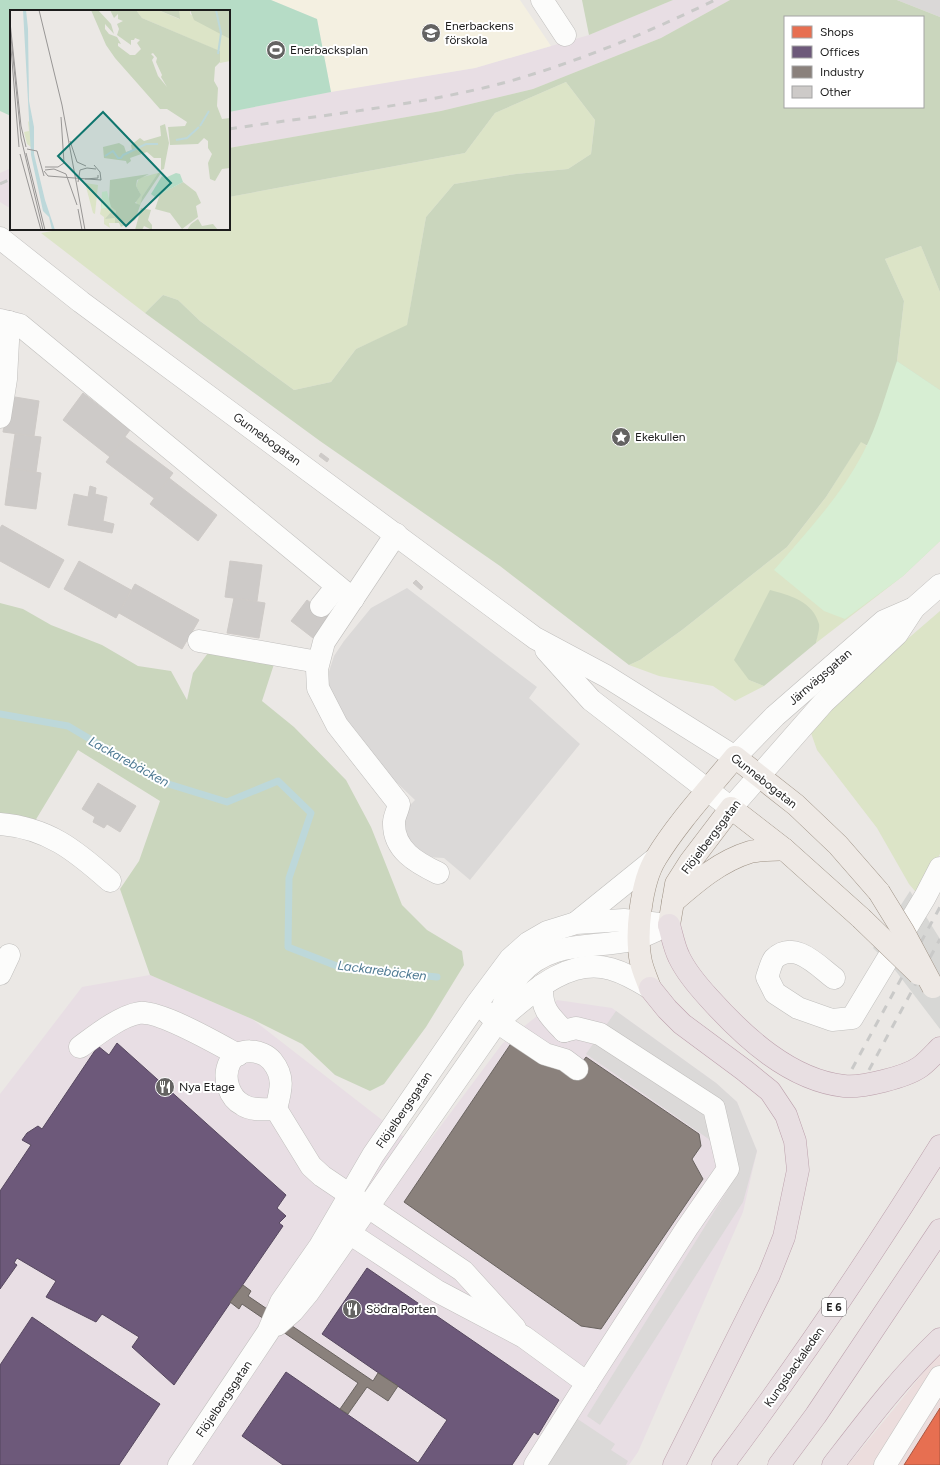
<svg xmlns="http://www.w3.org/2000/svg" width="940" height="1465" viewBox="0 0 940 1465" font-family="Figtree,sans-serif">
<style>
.residential{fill:#dad8d7}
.commercial{fill:#ecdddd}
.industrial{fill:#e8dee4}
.education{fill:#f4f0e1}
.grass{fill:#dce4c7}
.forest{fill:#cad6bd;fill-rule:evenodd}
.park{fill:#d7eed3}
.pitch{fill:#b6dcc6}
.parking{fill:#dbd9d8}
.pier{fill:#d7d7d5}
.shops{fill:#e76f51;stroke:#aa5641}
.offices{fill:#6d597a;stroke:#55475e}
.industry{fill:#8a817c;stroke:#69635f}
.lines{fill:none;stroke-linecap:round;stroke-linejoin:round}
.stream{stroke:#bdd8da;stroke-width:7}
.building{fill:#cdcac8;stroke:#cecac7}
.minor-casing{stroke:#c0bfbd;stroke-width:23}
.major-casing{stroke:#9e9285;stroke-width:23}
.highway-casing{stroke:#bca0ac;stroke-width:23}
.minor{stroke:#fcfcfb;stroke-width:22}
.major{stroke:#eee9e5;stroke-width:22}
.highway{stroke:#e8dfe2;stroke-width:22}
.rail{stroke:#c9c9c8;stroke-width:3;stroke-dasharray:8 8;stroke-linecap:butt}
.major-bridge-casing{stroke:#9e9285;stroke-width:23;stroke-linecap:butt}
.major-bridge{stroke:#eee9e5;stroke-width:22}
.labels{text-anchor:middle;stroke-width:4;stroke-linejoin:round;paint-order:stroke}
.shield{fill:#fff;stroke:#606060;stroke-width:1}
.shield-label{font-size:11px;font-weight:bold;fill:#1c1c1c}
.poi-label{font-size:12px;fill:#1c1c1c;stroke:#fff;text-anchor:start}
.street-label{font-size:12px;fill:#1c1c1c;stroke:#fff}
.water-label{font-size:13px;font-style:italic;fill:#4d7992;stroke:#fff}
.inset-river{fill:none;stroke:#bdd8da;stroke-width:2}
.inset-road{fill:none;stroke:#989695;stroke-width:1}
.view{fill:#0f766e;fill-opacity:0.15;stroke:#0f766e;stroke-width:2}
.inset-edge{fill:none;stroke:#1c1c1c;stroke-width:2}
</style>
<rect width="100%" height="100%" fill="#ebe8e5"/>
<polygon class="residential" points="897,0 940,0 940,17"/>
<polygon class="commercial" points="940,1355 940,1465 848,1465 937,1356"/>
<g class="industrial">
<polygon points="673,0 730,0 661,38 533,89 441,111 229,148 229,112 340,90 475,68 589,35"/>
<polygon points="11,168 11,206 8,207 0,202 0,173"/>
<polygon points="150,975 252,1019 422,1151 502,1044 557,1000 612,1008 716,1083 737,1102 757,1151 743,1212 638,1452 629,1465 0,1465 0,1094 82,987"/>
</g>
<polygon class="education" points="271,0 520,0 551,46 475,68 331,92 317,19"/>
<g class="grass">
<polygon points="566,82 595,120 591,154 568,169 516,174 454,184 426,217 407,326 356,349 331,382 294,390 200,321 178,300 163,295 145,313 41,233 63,229 229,229 229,197 465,153 495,113"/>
<polygon points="921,246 940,292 940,390 897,361 904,301 885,259"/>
<polygon points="861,441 940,511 940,541 903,576 816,643 819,625 749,680 764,686 735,701 713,686 659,676 629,665 640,660 682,630 787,547 826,497"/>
<polygon points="940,611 940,854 920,891 915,891 909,884 877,828 817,750 811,733 832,704"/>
</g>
<g class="forest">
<polygon points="582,0 673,0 589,35"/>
<path d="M730 0H897L940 17V292L921 246 885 259 904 301 897 361 940 390 871 448 861 442 826 497 787 547 682 630 640 660 629 665 500 566 320 441 145 313 163 295 178 300 200 321 294 390 331 382 356 349 407 325 426 217 454 184 516 174 568 169 591 154 595 120 566 82 495 113 465 153 229 197V148L441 111 533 89 661 38ZM785 17H923V107H785Z"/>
<path d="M770 590C789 595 813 601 819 624 820 629 817 637 816 643L764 686 749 680 734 660Z"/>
<polygon points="0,603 23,609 51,625 102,645 138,666 171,671 187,700 193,673 211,649 275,661 262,701 294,727 346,780 371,827 402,905 427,930 462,951 464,965 426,1027 384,1084 370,1091 335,1075 302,1044 252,1019 150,975 120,889 139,861 160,801 78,750 35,821 0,817"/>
</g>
<path class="park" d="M897 361 940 390V541L903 576 845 619 824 611 774 570C806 533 840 497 863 453 878 425 886 392 897 361Z"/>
<polygon class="pitch" points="0,0 271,0 317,19 331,92 229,112 229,11 11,11 11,116 0,111"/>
<g class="parking">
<polygon points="407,588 537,687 529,698 580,744 470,880 444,858 425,857 404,837 402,819 408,807 415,800 373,760 333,711 326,681 334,656 344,641 371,608"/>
<polygon points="616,1011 716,1083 737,1102 757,1151 743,1202 600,1425 587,1416 727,1191 713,1142 586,1054"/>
<polygon points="576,1418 615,1444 611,1450 628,1461 626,1465 545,1465"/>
</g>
<polygon class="pier" points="910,891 940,939 940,1029 895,970 873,948"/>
<polygon class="shops" points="940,1408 940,1465 904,1465"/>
<g class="offices">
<polygon points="117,1043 286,1195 277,1208 286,1216 279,1223 283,1226 174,1385 132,1347 139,1337 102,1314 96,1322 46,1297 56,1281 17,1258 14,1263 17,1265 0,1289 0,1191 31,1145 22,1140 27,1133 38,1126 42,1129 98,1046 109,1055"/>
<polygon points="367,1268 559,1400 538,1435 534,1432 512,1465 283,1465 242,1436 286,1372 418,1463 447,1420 322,1334"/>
<polygon points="32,1317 160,1404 119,1465 0,1465 0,1365"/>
</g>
<g class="industry">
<polygon points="514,1039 577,1069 586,1057 699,1134 701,1146 692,1159 703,1179 601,1329 581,1326 404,1202"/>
<polygon points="243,1285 251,1291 248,1296 373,1381 378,1373 398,1386 388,1401 367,1387 348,1414 340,1409 358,1383 242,1304 239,1309 230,1302"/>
</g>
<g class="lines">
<polyline class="stream" points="0,714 68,726 162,782 227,802 278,781 311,813 289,878 288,947 342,968 437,977"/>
</g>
<g class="building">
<polygon points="83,393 130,430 110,457 63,420"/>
<polygon points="9,396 39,401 34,436 3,432"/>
<polygon points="15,434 41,437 36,472 10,468"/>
<polygon points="125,437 173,473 154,498 106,462"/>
<polygon points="321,453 329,459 327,462 319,456"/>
<polygon points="10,468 41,473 36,509 5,505"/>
<polygon points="169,478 217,515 198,541 150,504"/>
<polygon points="90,486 96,488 95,494 107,497 103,521 114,524 112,533 68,525 74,494 88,497"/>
<polygon points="2,525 64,560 49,588 0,561 0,528"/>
<polygon points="79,561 131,590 116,618 64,589"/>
<polygon points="230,561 262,565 257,601 225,597"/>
<polygon points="416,580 423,587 421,590 413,583"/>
<polygon points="135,584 199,620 182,649 119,613"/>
<polygon points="234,598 265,603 259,638 227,633"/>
<polygon points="307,600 329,617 313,638 291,621"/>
<polygon points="98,783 136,806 120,832 107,824 104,828 93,822 95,817 82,809"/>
</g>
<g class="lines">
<defs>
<g id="minor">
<polyline points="542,0 565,35"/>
<polyline points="0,238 81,302 535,638 606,676 735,757 775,716 884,621 914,608 940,585"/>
<polyline points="0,320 20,325 353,599"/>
<polyline points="0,417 6,379 9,322"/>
<path d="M396 534 324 642 317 669 318 688 337 725 399 804C398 810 394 817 394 822 393 850 417 863 438 873"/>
<polyline points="321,606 337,586"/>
<polyline points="199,641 318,662"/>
<polyline points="546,650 591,700 731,808 824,702 897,634 914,608"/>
<path d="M0 824C48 828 75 850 110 881"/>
<polyline points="577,922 655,859"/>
<polyline points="0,974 9,955"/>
<path d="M834 978C818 966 794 939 774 959 771 963 769 972 767 977L775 993 798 1008 832 1020 852 1018 925 897 940 868"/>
<path d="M542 985C541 1008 548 1015 564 1031"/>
<polyline points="488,1013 497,1022 545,1054 565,1060 577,1069"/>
<path d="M498 1021C528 996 567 956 611 969 625 973 637 980 650 988"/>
<path d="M80 1047C95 1036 120 1016 139 1013 159 1010 218 1044 238 1055"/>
<path d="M276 1109C265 1109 252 1111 243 1105 229 1098 222 1077 230 1062 238 1047 262 1049 272 1061 285 1077 281 1090 276 1109L311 1166 322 1176 463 1271 515 1328"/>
<polyline points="334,1223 437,1291 524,1337 587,1383 687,1228 728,1169 714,1108 600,1034 576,1028 564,1031"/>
<path d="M277 1325 293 1311 308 1293 497 1022C503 1006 508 989 519 975 550 939 592 949 632 940 640 938 648 934 655 931"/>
<polyline points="179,1465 268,1332 281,1302 320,1246 373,1155 478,1002 510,959 528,943 547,932 576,923 624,920 669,925"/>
<polyline points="535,1465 587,1383"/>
<polyline points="885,1465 940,1377"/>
</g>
<g id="major">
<path d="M673 902C696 882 720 861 750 852 760 850 773 850 784 849"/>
<polyline points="669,925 676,884 690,862 731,808 784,849 861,918"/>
<path d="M650 988C647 979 643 971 641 962 635 935 641 882 656 858 678 822 708 790 735 757L796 805 838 845 879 892"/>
</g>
<g id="highway">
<path d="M669 925C672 935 674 947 679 957 686 972 698 986 709 998 744 1037 790 1080 844 1086 862 1088 906 1077 920 1067 927 1062 934 1054 940 1048"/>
<polyline points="650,988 667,1009 682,1024 744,1070 770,1091 786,1115 795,1141 798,1170 784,1237 769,1275 674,1465"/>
<path d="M723 1465C800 1362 872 1255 940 1146"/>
<polyline points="779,1465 816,1415 940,1230"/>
<path d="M833 1465C867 1421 900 1377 940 1339"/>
</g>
</defs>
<use href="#minor" class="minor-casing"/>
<use href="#major" class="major-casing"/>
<use href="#highway" class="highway-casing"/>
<use href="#minor" class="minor"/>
<use href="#major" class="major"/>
<use href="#highway" class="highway"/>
<g class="rail">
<path d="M229 129C321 115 417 106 507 82 580 61 647 33 715 0"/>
<polyline points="0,184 11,179"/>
<polyline points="852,1069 940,907"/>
<polyline points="869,1070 940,939"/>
</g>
<defs>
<g id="major-bridge">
<polyline points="879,892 903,931 933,987"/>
<polyline points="861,918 919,974"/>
</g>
</defs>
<use href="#major-bridge" class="major-bridge-casing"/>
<use href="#major-bridge" class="major-bridge"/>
</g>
<defs>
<symbol id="school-disc" viewBox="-11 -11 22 22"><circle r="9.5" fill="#646362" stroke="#fff"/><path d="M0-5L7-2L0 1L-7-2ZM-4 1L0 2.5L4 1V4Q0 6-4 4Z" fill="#fff"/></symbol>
<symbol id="stadium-disc" viewBox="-11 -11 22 22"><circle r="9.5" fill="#646362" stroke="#fff"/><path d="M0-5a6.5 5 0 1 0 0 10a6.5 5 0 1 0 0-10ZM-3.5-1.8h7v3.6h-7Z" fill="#fff"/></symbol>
<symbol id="sight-disc" viewBox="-11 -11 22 22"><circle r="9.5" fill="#646362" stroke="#fff"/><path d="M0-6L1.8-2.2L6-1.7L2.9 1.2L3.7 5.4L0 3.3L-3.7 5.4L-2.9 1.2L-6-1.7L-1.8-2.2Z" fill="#fff"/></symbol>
<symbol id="restaurant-disc" viewBox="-11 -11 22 22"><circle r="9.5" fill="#646362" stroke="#fff"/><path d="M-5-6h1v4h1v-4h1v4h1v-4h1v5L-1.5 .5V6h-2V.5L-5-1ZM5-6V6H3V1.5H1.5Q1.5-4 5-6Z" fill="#fff"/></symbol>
</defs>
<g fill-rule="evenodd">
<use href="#school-disc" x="420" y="22" width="22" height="22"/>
<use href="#stadium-disc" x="265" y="39" width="22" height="22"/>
<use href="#sight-disc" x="610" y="426" width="22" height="22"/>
<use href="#restaurant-disc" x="154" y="1076" width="22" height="22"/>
<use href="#restaurant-disc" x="341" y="1298" width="22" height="22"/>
</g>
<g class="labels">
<rect class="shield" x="822" y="1298" width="24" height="18" rx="3"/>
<g class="shield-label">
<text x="834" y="1311">E 6</text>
</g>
<g class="poi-label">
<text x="445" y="30">Enerbackens<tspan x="445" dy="14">förskola</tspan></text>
<text x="290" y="54">Enerbacksplan</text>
<text x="635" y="441">Ekekullen</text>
<text x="179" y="1091">Nya Etage</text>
<text x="366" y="1313">Södra Porten</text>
</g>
<g class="street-label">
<text transform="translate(267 439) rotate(36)" y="4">Gunnebogatan</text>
<text transform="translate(820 677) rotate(-41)" y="4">Järnvägsgatan</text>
<text transform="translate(764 781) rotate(38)" y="4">Gunnebogatan</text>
<text transform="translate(711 837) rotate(-53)" y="4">Flöjelbergsgatan</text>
<text transform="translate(404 1110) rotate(-56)" y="4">Flöjelbergsgatan</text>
<text transform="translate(794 1367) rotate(-55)" y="4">Kungsbackaleden</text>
<text transform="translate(224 1399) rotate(-56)" y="4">Flöjelbergsgatan</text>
</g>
<g class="water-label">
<text transform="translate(129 761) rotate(29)" y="5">Lackarebäcken</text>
<text transform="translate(382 970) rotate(7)" y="5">Lackarebäcken</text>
</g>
</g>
<g transform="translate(10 10)">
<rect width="220" height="220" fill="#ebe8e5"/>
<path d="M126 0H148L169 9V0H180V4L220 29V51L210 53 209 41 132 8ZM18 111 20 113 21 137 17 134 14 122 19 121ZM148 163 132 187 130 195H127L126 191 131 185 126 176 129 168ZM75 173 88 175 85 204 83 203ZM101 197 106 201 102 208H105V213H99L100 218 94 214V207L90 204 91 199Z" fill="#dce4c7"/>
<path d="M81 0H88L101 14 104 24 95 14V19L99 24 107 27 111 34 108 33V36L120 45H125L131 39 127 33 130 30 125 28 124 30H121V35L107 25 109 19 107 14 113 11 108 9V4L104 8 100 0H126L132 8 210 41V52L205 57 204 71 208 78 207 96 212 109 220 108V158L212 159 205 171 200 169 198 153 202 144 198 138V131L194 128 188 134 160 135 158 117 175 116 177 112 157 99H150L105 48 96 35ZM143 43 147 48 146 52 152 65 151 67 157 77 148 66 142 50 144 47 141 44ZM148 0H169L170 9ZM180 0H220V29L184 10ZM155 114 159 133 154 159 151 160V148H144L137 142 120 148 121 151 117 154 116 151 94 148 93 137 109 133 114 136 116 142 122 140 121 135 130 128 134 131 151 126 150 116ZM148 163H151L131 193 125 210 111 217 109 213H105V208L95 209 101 202 105 204 106 201 101 197 91 199V192L99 191 100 170 139 164 127 170 126 176 131 185 125 193 130 195 132 187ZM173 172 186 182 191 193 186 196 188 207 172 219 160 203 145 199 150 184ZM131 198 141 200 138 210 142 215V220L134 216 132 220H125ZM188 209 192 216 203 214 208 220H177L181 214Z" fill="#cad6bd" fill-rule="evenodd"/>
<path d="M97 181 101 197 91 199 92 182Z" fill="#d7eed3"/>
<path d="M166 163 170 164 173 172 145 187 141 184 152 166 155 168Z" fill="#b6dcc6"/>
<path d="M13 0H16L18 19 19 91 24 117V144L35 190 45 220H42L39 207 33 201 21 145Z" fill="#bdd8da"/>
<path class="inset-river" d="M206 0 211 23 208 44M190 116 199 101M166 130 177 128 189 117M95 146 103 141 108 148H111L113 145 136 134H148"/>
<path class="inset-road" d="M29 0 52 95 75 220M0 12 11 116 16 137M0 17 11 128 33 220M0 26 9 137M60 131 67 152 76 156M17 139 27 141 34 166M16 143 35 220M10 144 31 220M35 157H48L54 153 51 107M35 160 44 159 56 164 67 195M34 161 38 166 91 170 90 162 84 155M75 169 88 168V165M68 172 70 160 77 158 86 159M68 199 72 220"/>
<path class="view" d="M93 102 161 173 116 216 48 146Z"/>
<rect width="220" height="220" class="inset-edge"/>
</g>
<rect x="784" y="16" width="140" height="92" fill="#ffffff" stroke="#a4a4a4"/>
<rect x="792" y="26" width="20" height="12" fill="#e76f51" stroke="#a4a4a4"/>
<text x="820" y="36" font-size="12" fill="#1c1c1c">Shops</text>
<rect x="792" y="46" width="20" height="12" fill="#6d597a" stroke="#a4a4a4"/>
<text x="820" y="56" font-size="12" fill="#1c1c1c">Offices</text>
<rect x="792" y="66" width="20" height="12" fill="#8a817c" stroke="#a4a4a4"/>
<text x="820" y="76" font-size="12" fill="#1c1c1c">Industry</text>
<rect x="792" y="86" width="20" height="12" fill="#cdcac8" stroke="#a4a4a4"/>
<text x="820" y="96" font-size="12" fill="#1c1c1c">Other</text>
</svg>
